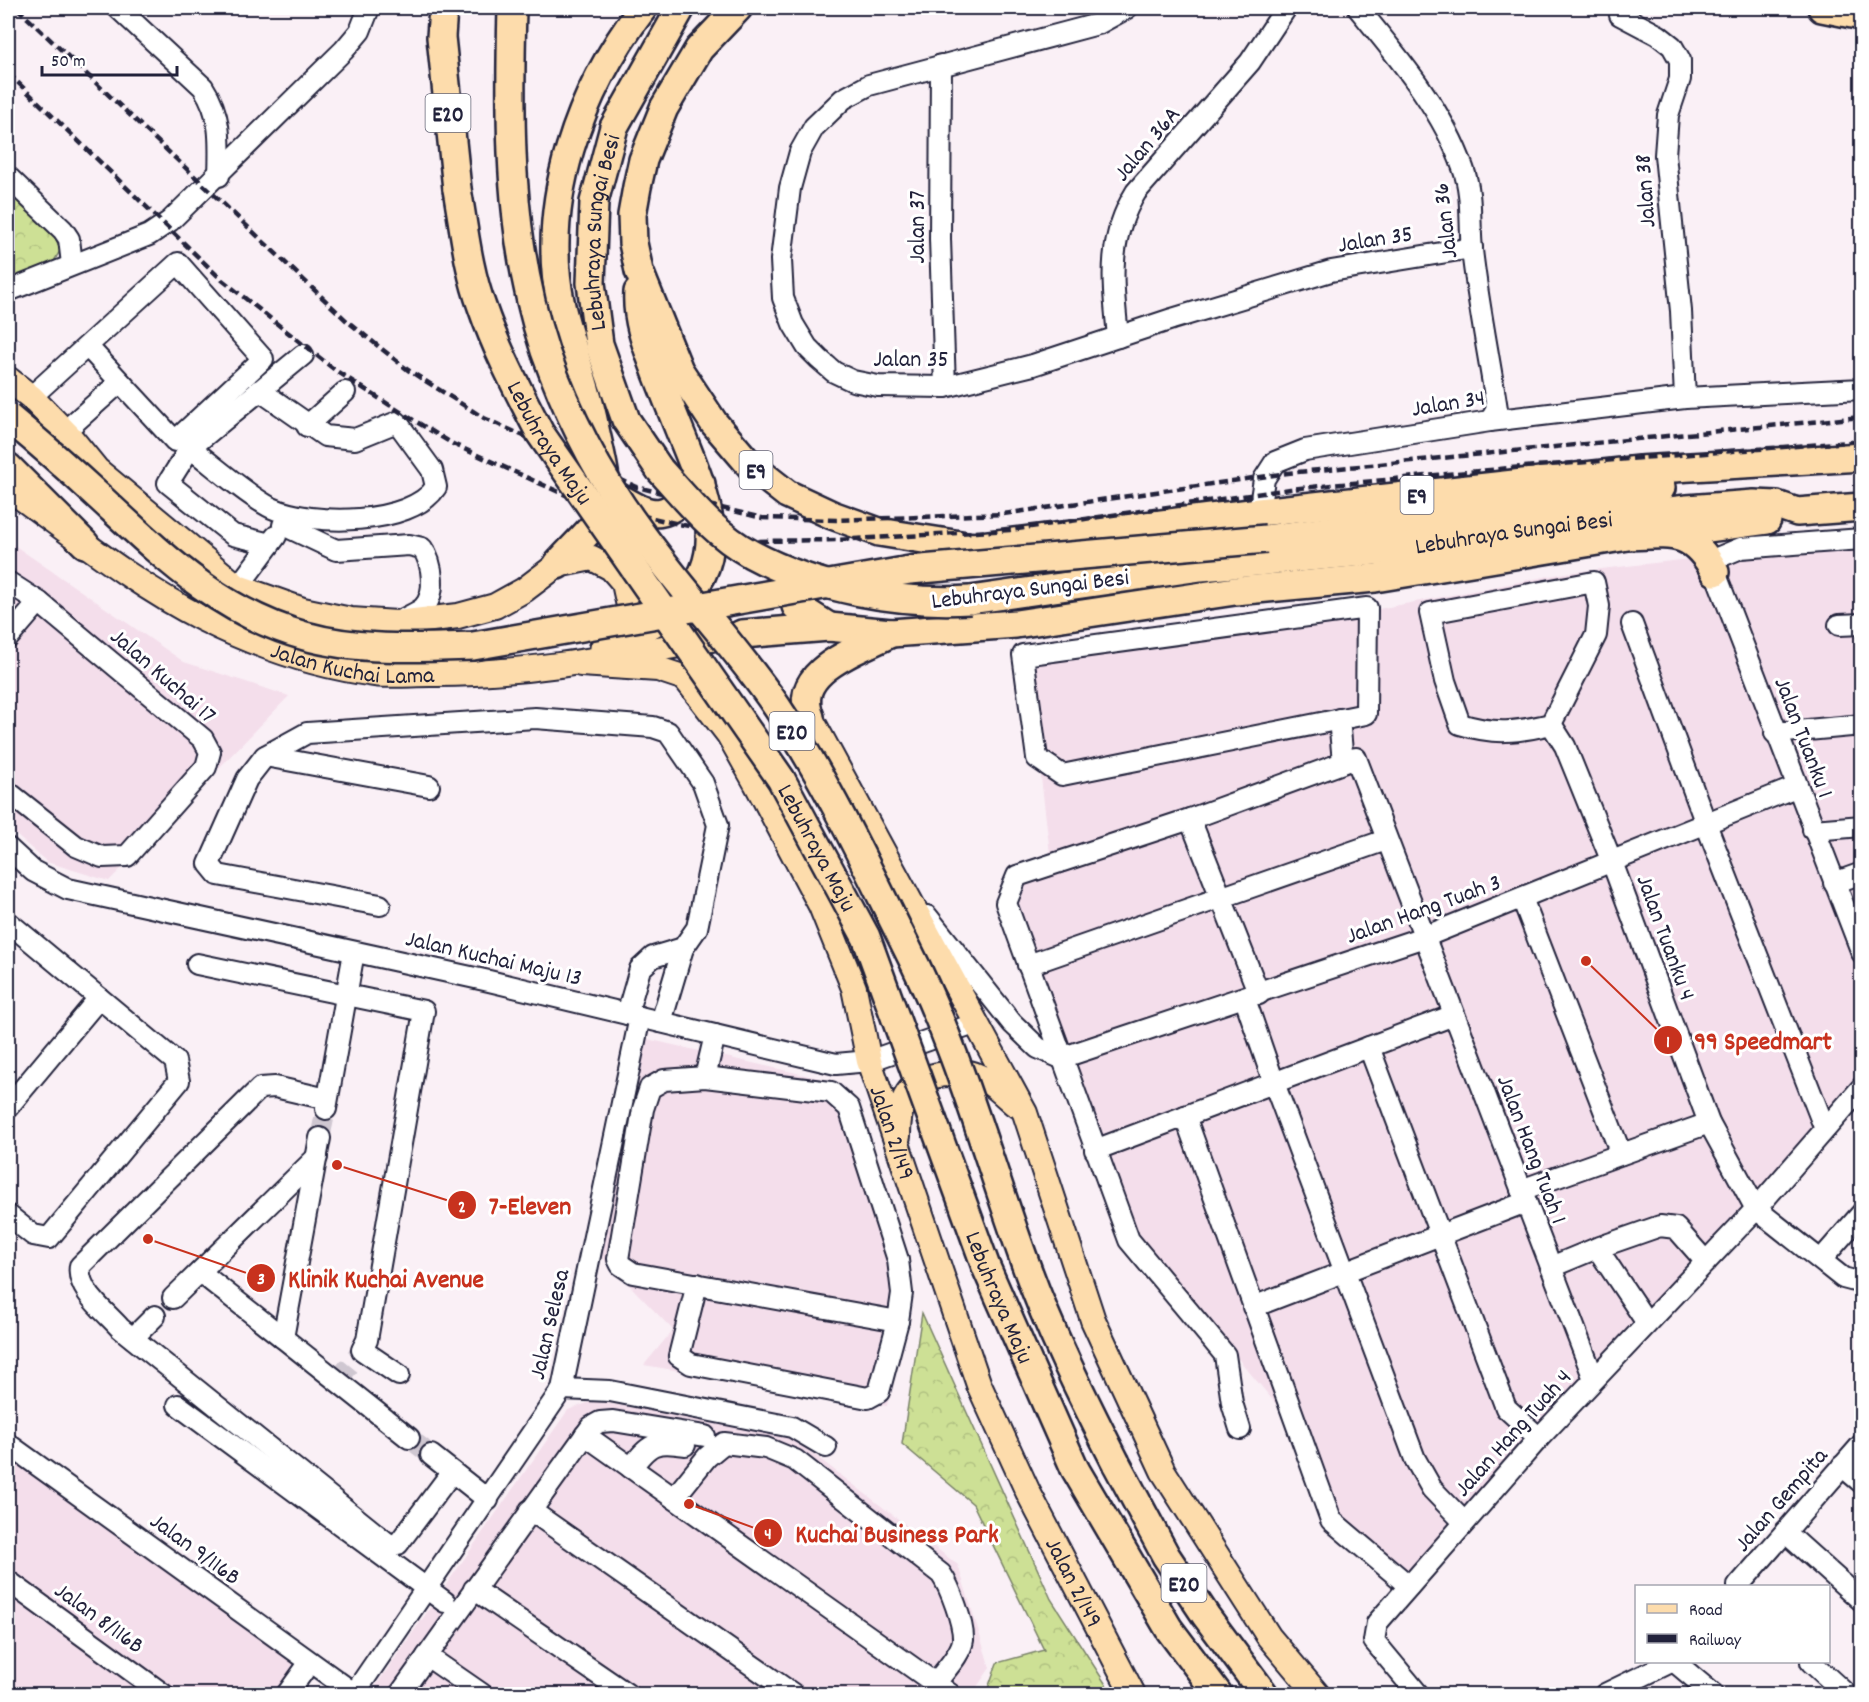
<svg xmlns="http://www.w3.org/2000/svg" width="1869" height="1702" viewBox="0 0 1869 1702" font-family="Dekko,sans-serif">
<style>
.built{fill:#f4deeb}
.forest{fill:url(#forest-crowns);stroke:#788168;stroke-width:1.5}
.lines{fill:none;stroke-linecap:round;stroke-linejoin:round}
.minor-tunnel{stroke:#cfc7d1;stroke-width:20;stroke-dasharray:20 10;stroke-linecap:butt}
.minor-casing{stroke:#22223b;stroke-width:24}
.major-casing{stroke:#22223b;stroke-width:28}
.highway-casing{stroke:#22223b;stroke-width:32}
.minor{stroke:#fff;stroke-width:20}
.major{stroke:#fddcac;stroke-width:24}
.highway{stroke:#fddcac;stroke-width:27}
.rail{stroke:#22223b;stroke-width:4.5;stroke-dasharray:9 4.5;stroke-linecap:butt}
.highway-bridge-casing{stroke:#22223b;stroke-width:32;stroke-linecap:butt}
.highway-bridge{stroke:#fddcac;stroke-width:27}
.labels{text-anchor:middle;stroke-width:6;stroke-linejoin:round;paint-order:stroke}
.shield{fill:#fff;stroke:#646476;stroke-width:1.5}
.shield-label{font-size:22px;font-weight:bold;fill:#22223b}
.street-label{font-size:24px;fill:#22223b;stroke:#fff}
.leader{fill:none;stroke:#c8321e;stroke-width:2}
.callout-dot{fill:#c8321e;stroke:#fff;stroke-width:2}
.mark-label{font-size:18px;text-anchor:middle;font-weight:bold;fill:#fff}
.callout-label{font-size:26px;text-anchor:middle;font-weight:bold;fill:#c8321e;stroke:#fff;stroke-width:6;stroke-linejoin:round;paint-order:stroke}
</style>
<defs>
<pattern id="forest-crowns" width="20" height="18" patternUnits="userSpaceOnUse" patternTransform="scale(1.5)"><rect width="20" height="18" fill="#cde095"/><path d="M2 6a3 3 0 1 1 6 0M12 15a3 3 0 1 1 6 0" fill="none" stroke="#b0c081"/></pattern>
</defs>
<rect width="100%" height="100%" fill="#faf0f6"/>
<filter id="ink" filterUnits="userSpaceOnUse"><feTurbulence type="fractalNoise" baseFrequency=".0167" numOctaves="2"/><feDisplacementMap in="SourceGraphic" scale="12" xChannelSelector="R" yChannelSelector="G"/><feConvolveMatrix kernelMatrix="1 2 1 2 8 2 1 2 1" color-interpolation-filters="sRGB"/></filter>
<g filter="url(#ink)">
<g class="built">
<polygon points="8,541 184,662 289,696 109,881 47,862 8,828"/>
<polygon points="1861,546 1861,1077 1408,1579 1336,1516 1308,1442 1136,1237 1012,904 1023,881 1052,870 1027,660 1358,613 1565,573 1743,553"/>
<polygon points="647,1039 840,1083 908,1279 887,1406 644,1365 673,1330 600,1255"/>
<polygon points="593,1401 786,1433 958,1565 990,1668 972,1694 370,1694 568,1410"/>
<polygon points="8,1446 320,1661 296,1694 8,1694"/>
</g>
<g class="forest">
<polygon points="8,191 56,238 60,251 53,263 8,281"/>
<polygon points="922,1313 1051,1599 1112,1694 986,1694 997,1663 1044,1650 973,1504 902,1444"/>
</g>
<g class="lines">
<g class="minor-tunnel">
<polyline points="320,1138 326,1109"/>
<polyline points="337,1381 362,1350"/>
<polyline points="409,1438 431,1455"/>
</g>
<defs>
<g id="minor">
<path d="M118 8 203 87C222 116 220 142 219 176"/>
<polyline points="1127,8 1098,24 869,85 843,99 814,127 800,152 790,188 781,260 783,298 793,324 807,347 819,359 834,372 853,381 878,386 945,387 1033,365 1172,319 1331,271 1472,248"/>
<path d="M1358 8C1397 56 1442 108 1463 168 1473 195 1469 222 1472 250 1478 303 1489 356 1497 409L1490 421"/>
<polyline points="1620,15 1658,35 1672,46 1680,60 1680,79 1668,115 1665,155 1681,311 1685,398"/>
<polyline points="941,65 940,239 945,387"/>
<polyline points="8,177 63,230 69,239 72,264"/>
<polyline points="8,291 149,235 170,221 344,50 360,31 369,8"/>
<path d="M1118 337C1113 283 1106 241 1136 192L1250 62 1286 8"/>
<path d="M259 390 325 436 355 439 397 422 432 470 436 487C411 526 311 526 272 508 249 497 212 464 190 448L303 355"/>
<polyline points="31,397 178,263 263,359 175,441 88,347"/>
<polyline points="307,426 345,392"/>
<polyline points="65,431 120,382"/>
<polyline points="190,448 168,483 233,535 270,544"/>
<polyline points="1259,512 1264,479 1275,462 1305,450 1490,421 1685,398 1862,389"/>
<path d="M283 525 336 550 409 545 422 548C433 563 437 594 423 608 417 613 407 617 401 620"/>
<polyline points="1717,558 1741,548 1862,539"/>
<polyline points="1715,572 1862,953"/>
<polyline points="8,582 39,602 203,739 210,752 206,767 127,856 102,857 76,846 8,792"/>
<path d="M1594 582 1599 606 1596 635 1551 724C1517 732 1495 735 1460 724L1445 681 1430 613Z"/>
<polyline points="238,587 276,536"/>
<polygon points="1367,608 1366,714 1062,775 1037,758 1023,655"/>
<polyline points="1632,624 1706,824 1825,1129"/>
<polyline points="1839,625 1862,624"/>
<polyline points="8,638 39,602"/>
<polyline points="1339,719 1343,762"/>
<polyline points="1551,724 1565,746 1612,862 1709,1123 1756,1209 1843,1278 1862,1283"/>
<polyline points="1775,733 1862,725"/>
<polyline points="265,756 429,786"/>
<polyline points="1190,819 1259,994"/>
<polyline points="1813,830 1862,826"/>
<polyline points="8,848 33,871 68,889 489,981 836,1064 869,1061 977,1023"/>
<polyline points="1834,883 1862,873"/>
<polyline points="1522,898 1621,1154"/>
<polyline points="380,905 218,875 209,864 247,779 265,756 307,733 535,718 653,727 668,732 703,783 718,825 697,928 683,948 653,957 640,969 627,1014"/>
<polyline points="927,916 1012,1023 1038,1048 1061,1058"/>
<polyline points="8,922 175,1061 179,1081 49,1238 33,1235 8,1215"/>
<polyline points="197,964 424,1011 367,1340 362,1350 399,1375"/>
<polyline points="1028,965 1386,840"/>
<polyline points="1245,999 1274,1083 1415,1459 1432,1489 1464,1522"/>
<polyline points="661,1022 683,948"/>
<polyline points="1369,1047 1506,1408 1539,1438"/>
<polyline points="1061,1058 1424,937 1796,787"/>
<polygon points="705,1077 831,1092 849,1108 898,1260 902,1293 898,1321 633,1273 621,1265 618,1259 643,1109 650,1088 664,1080"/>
<polyline points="705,1077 715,1035"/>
<path d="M327 1099 275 1087 260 1088 80 1266C76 1290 105 1311 120 1328L386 1542 392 1545 398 1544 452 1472"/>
<polyline points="8,1107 99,998"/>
<polyline points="326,1109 354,952"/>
<polyline points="1185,1116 1331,1520 1409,1586"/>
<polyline points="1095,1150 1454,1015"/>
<polyline points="1521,1190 1709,1123"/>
<polyline points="1821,1260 1862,1213"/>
<polyline points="1551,1267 1597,1248"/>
<polyline points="200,1272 409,1438"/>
<polyline points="697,1284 679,1356 691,1364 868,1398 879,1392 898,1321"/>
<polyline points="173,1298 317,1157"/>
<polyline points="1253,1307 1526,1202"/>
<polyline points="1647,1323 1597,1248 1660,1226 1676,1228 1706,1262"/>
<polyline points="133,1338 155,1316"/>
<polyline points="283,1338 320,1138"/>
<polyline points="562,1389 610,1391 792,1427 826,1447"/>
<polyline points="178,1405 445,1602"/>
<polyline points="1240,1429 1232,1403 1225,1355 1129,1240 1006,903 1017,876 1190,819 1356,758 1594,1379"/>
<polyline points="585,1435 950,1694"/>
<polyline points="8,1444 355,1694"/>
<polyline points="431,1455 488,1500"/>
<polyline points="1842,1466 1862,1483"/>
<path d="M631 1468C649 1444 655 1440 685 1445"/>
<path d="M674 1498 707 1457 724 1443 766 1448 795 1460 941 1574C950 1587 964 1624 963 1640 961 1655 943 1672 935 1684"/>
<polyline points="530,1510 793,1694"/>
<polyline points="1785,1532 1862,1601"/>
<polyline points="8,1581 163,1694"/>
<polyline points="1738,1586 1862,1444"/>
<polyline points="474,1589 627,1694"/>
<polyline points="427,1656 482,1694"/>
<polyline points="1675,1662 1713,1694"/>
<polyline points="1811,1662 1846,1694"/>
<polyline points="287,1694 310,1662"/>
<polyline points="354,1694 562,1389 640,1017"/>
<polyline points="400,1694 591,1427 600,1422 613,1421 705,1436"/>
<polyline points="1418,1694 1374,1641 1377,1623 1539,1438 1756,1209 1862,1087"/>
<polyline points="1605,1694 1671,1662"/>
</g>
<g id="major">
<polyline points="8,379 31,397 71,438 97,470 238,587 303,610 351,620 397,623 458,616 495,606 524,590 557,565 592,558 611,568 624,583 629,606 624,625 617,633"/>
<path id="s1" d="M8 488C71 533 134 584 203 619 257 646 315 666 375 674 393 676 412 674 430 674 535 675 637 652 740 634"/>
<path id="s2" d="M581 664 658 669 685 678 729 735 756 783 821 906 854 988 869 1061 979 1385 1028 1492 1133 1694"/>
<polyline points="810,717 1025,1113 1093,1320 1163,1471 1269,1637 1317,1694"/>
<path d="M898 1136C898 1100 910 1075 950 1074 956 1074 963 1072 969 1073 987 1077 1002 1093 1015 1104"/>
</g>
<g id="highway">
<polyline points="443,8 441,37 457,189"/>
<polyline points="738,8 699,49 664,108 643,160 637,187 632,215 633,243 639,271 679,370 714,423 750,465 787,494 832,515 879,532 973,547 1259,512 1639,470 1862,457"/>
<polyline points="1822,8 1862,16"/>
<polyline points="8,467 85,544"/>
<path id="s3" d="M660 470 626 420 599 344 591 283 594 202 614 127 681 8"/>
<path d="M613 494C659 522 662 519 701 484"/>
<polyline points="1671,533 1767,520"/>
<polyline points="1266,539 1661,488"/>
<path d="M557 565C566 554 598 524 602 514 612 487 599 451 594 424 586 384 570 346 561 306 539 201 580 90 643 8"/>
<polyline points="817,581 793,596 796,606 829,627"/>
<path id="s4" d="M970 600 1201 567 1386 550 1521 529 1687 509 1754 504 1777 505 1797 512 1862 507"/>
<path d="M742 634 829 627 891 633 1016 624 1235 591 1375 578 1628 536C1672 534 1692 529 1715 572"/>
<path d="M604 648C627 636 655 625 675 608 732 561 708 501 685 444 676 422 667 399 658 376 648 349 636 322 638 292"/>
<path d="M810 717C790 670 860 650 891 633"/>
<polyline points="1116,1463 1166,1556 1206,1616 1264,1694"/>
<polyline points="1075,1469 1169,1629 1218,1694"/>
</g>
</defs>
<use href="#minor" class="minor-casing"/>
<use href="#major" class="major-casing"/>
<use href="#highway" class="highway-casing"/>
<use href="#minor" class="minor"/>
<use href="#major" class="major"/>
<use href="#highway" class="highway"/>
<g class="rail">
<polyline points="17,8 347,321 408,370 484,418 637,487 762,518 836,520 1003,514 1288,473 1862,417"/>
<polyline points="8,73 221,279 335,370 402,413 453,444 581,502 755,541 837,540 1010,530 1290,489 1510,468 1862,441"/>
</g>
<defs>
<g id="highway-bridge">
<path d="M512 8C509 122 508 240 545 351 567 413 599 476 638 529 681 590 735 645 777 707 828 783 866 866 907 948 957 1046 986 1154 1023 1257 1048 1328 1082 1396 1116 1463"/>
<path id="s5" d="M457 189C464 228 468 270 482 307 497 351 519 392 540 433L781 779 866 937 986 1267 1075 1469"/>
<path d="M8 417C38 442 68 468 97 495 161 554 218 612 305 636 358 651 418 648 473 646L910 570 1266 539"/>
<path d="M660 470C687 500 715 535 751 554 816 589 897 604 970 600"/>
</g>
</defs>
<use href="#highway-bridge" class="highway-bridge-casing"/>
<use href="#highway-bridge" class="highway-bridge"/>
</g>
</g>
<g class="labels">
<g class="shield">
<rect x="425.5" y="94" width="45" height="38" rx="4.5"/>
<rect x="739.5" y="451" width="33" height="38" rx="4.5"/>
<rect x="1400.5" y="476" width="33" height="38" rx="4.5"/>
<rect x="769.5" y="712" width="45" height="38" rx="4.5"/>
<rect x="1161.5" y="1564" width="45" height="38" rx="4.5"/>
</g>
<g class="shield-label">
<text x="448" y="121">E20</text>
<text x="756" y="478">E9</text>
<text x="1417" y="503">E9</text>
<text x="792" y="739">E20</text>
<text x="1184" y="1591">E20</text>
</g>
<g class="street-label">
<text transform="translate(1146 143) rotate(-50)" y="8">Jalan 36A</text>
<text transform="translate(1644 191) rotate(-94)" y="8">Jalan 38</text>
<text transform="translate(1444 221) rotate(-97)" y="8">Jalan 36</text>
<text transform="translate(916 227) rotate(-90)" y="8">Jalan 37</text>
<text dy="8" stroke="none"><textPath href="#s3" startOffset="254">Lebuhraya Sungai Besi</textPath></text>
<text transform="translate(1375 238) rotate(-9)" y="8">Jalan 35</text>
<text x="911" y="366">Jalan 35</text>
<text transform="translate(1448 402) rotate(-9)" y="8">Jalan 34</text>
<text dy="8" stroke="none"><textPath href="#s5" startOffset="273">Lebuhraya Maju</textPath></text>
<text dy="8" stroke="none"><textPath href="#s4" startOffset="548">Lebuhraya Sungai Besi</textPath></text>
<text transform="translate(1030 588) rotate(-7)" y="8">Lebuhraya Sungai Besi</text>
<text dy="8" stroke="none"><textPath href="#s1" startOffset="393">Jalan Kuchai Lama</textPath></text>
<text transform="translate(164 675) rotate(41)" y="8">Jalan Kuchai 17</text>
<text transform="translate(1805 737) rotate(69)" y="8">Jalan Tuanku 1</text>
<text dy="8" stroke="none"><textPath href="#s5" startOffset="759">Lebuhraya Maju</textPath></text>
<text transform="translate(1423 908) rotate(-20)" y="8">Jalan Hang Tuah 3</text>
<text transform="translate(1667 937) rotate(70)" y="8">Jalan Tuanku 4</text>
<text transform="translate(494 957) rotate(13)" y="8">Jalan Kuchai Maju 13</text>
<text dy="8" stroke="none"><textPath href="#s2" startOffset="610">Jalan 2/149</textPath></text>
<text transform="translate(1533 1149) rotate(69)" y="8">Jalan Hang Tuah 1</text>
<text dy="8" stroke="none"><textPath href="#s5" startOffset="1245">Lebuhraya Maju</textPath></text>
<text transform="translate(548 1324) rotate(-77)" y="8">Jalan Selesa</text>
<text transform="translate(1512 1432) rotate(-48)" y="8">Jalan Hang Tuah 4</text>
<text transform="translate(1780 1499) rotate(-49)" y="8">Jalan Gempita</text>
<text transform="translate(196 1548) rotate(36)" y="8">Jalan 9/116B</text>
<text dy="8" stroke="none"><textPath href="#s2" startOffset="1096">Jalan 2/149</textPath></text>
<text transform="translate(100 1617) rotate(36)" y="8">Jalan 8/116B</text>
</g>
</g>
<path class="leader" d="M1586 961L1668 1040M337 1165L462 1205M148 1239L261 1278M689 1504L768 1533"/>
<g class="callout-dot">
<circle cx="1586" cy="961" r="6"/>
<circle cx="337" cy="1165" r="6"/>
<circle cx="148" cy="1239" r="6"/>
<circle cx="689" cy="1504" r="6"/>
<circle cx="1668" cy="1040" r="15"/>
<circle cx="462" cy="1205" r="15"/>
<circle cx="261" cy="1278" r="15"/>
<circle cx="768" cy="1533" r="15"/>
</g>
<g class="mark-label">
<text x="1668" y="1047">1</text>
<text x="462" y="1212">2</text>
<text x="261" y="1284">3</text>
<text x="768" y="1539">4</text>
</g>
<g class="callout-label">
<text x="1763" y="1049">99 Speedmart</text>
<text x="530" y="1214">7-Eleven</text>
<text x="386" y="1287">Klinik Kuchai Avenue</text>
<text x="897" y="1542">Kuchai Business Park</text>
</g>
<rect width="1869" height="1702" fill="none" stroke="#fff" stroke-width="30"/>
<rect x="15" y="15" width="1839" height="1672" fill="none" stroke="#22223b" stroke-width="2" filter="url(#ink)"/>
<rect x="1635" y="1585" width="195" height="78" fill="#ffffff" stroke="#a7a7b1" stroke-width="1.5"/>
<rect x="1647" y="1604" width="30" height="9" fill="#fddcac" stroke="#a7a7b1" stroke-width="1.5"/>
<text x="1689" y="1615" font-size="18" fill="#22223b">Road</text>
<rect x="1647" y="1634" width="30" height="9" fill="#22223b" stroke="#a7a7b1" stroke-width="1.5"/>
<text x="1689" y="1645" font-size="18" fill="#22223b">Railway</text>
<path d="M42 66v9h135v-9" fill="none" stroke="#22223b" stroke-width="3"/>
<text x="51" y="66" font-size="18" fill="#22223b" stroke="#ffffff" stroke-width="4.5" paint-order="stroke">50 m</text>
</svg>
